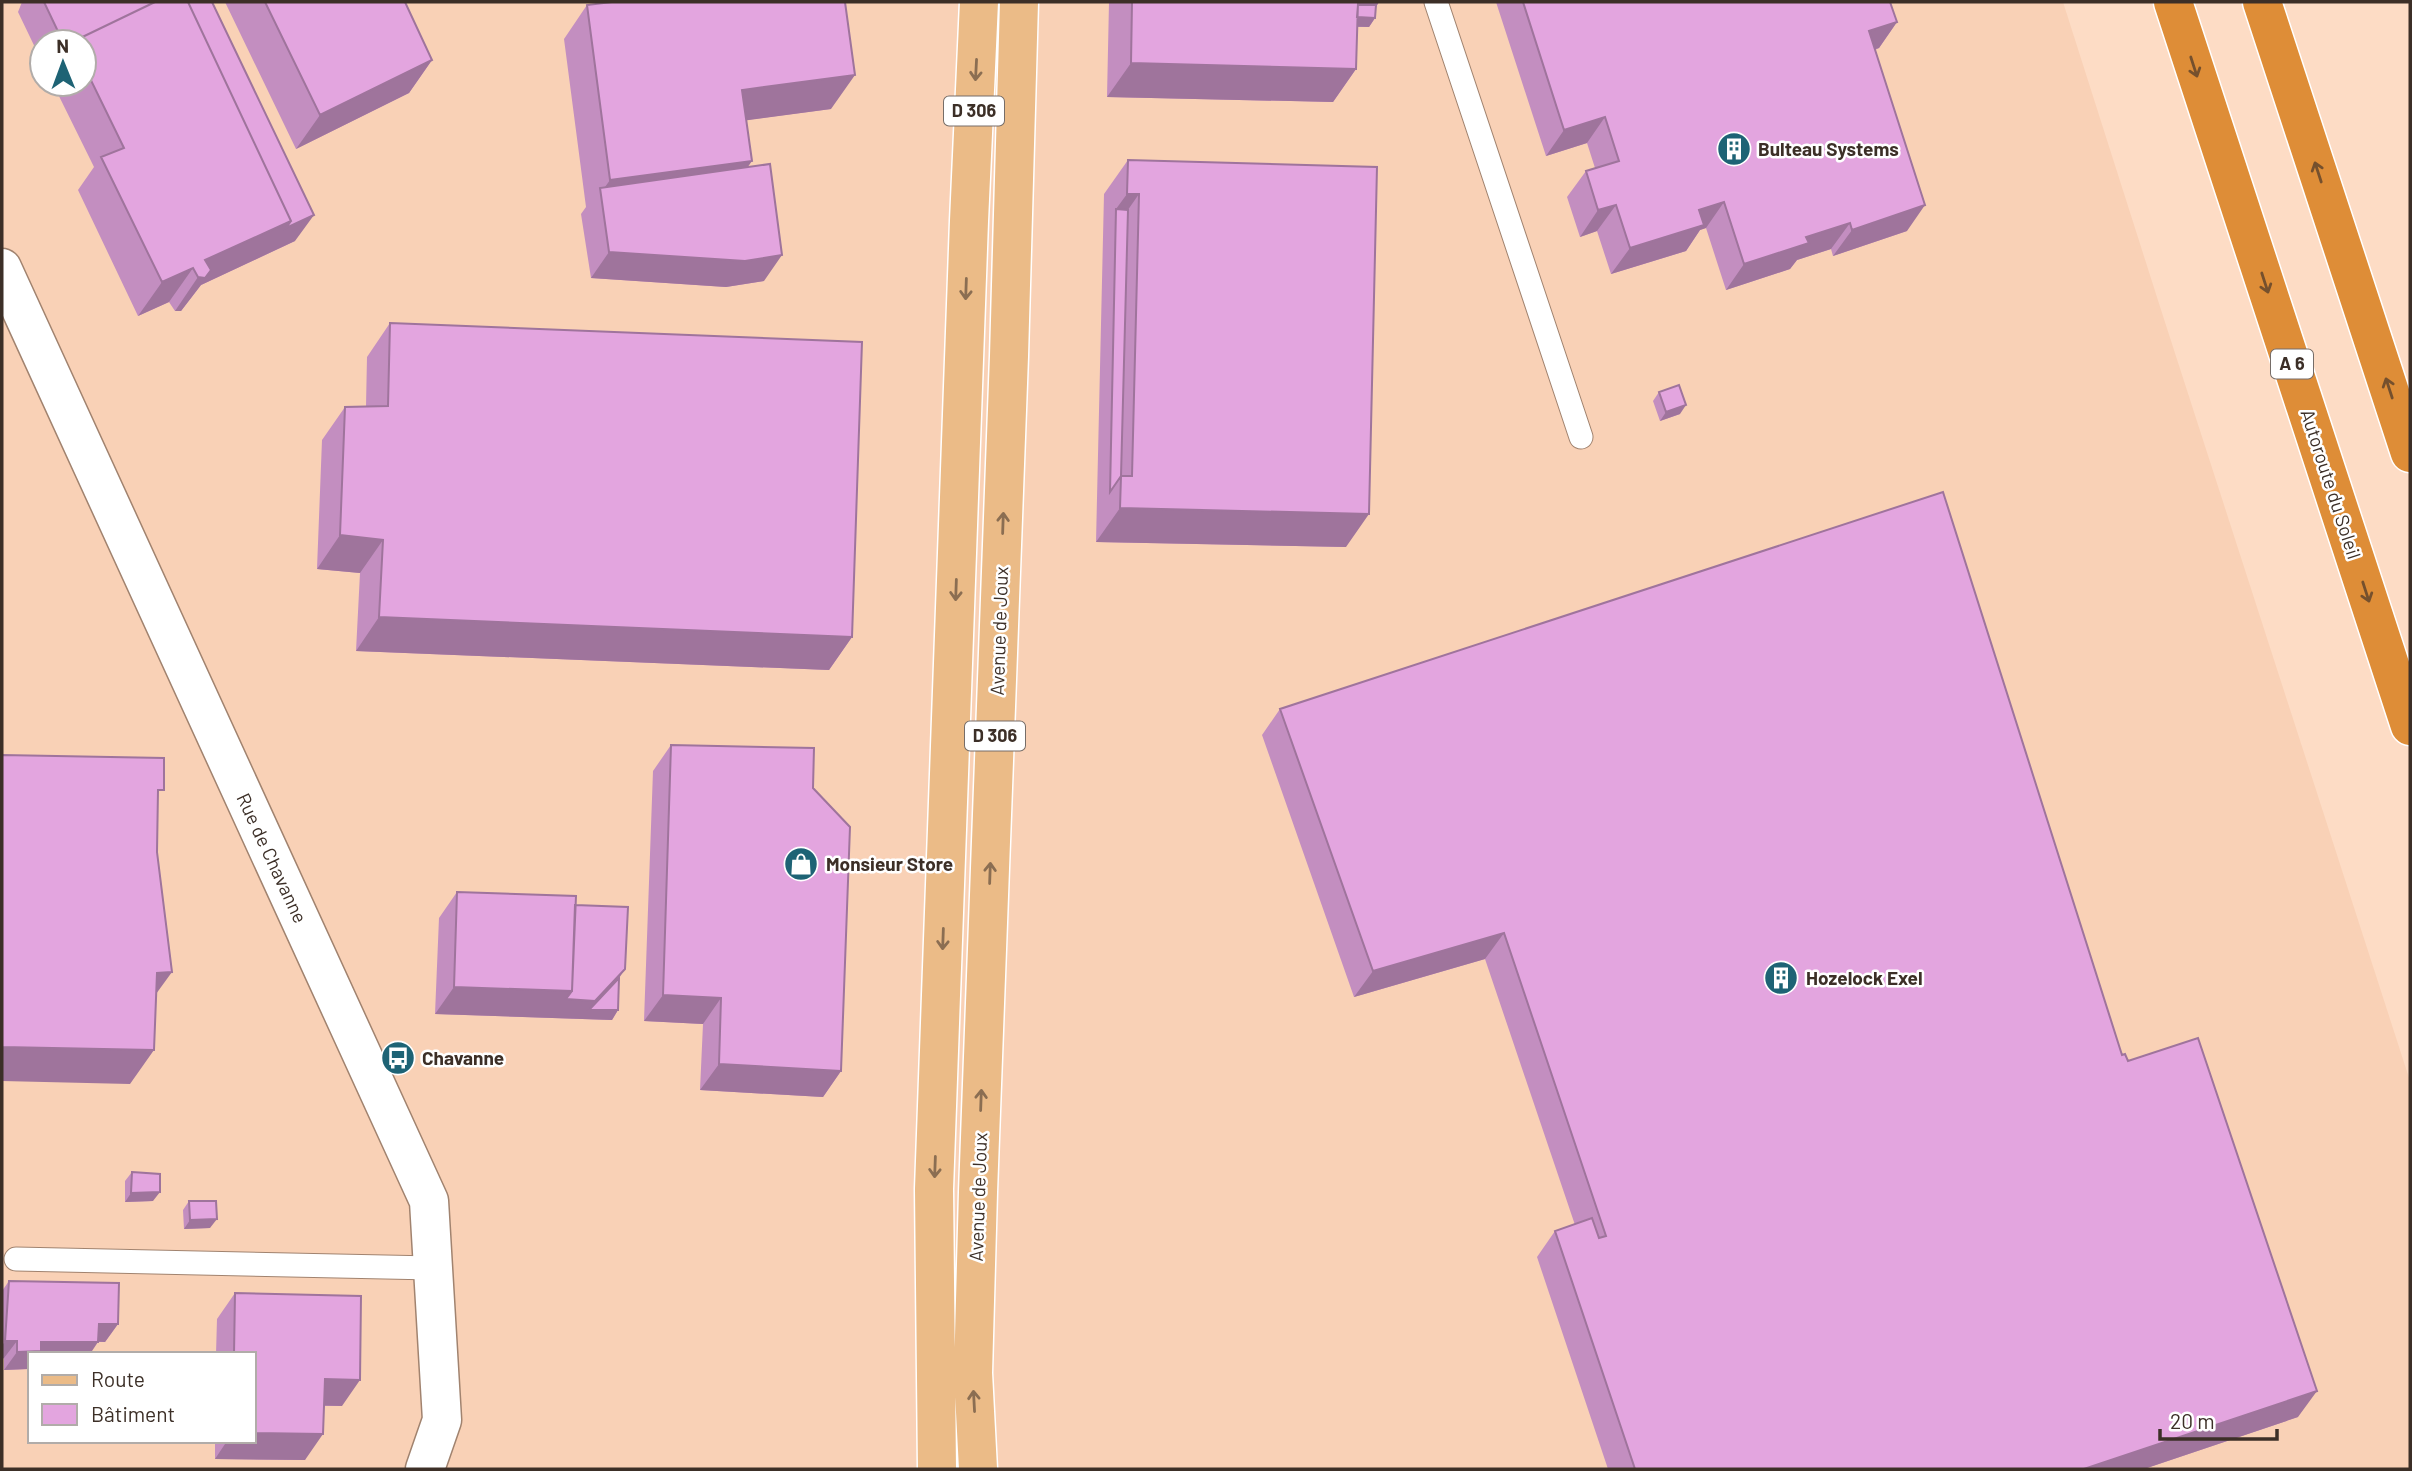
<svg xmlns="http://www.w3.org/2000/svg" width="2412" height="1471" font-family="Barlow,sans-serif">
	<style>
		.built { fill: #f9d1b6; fill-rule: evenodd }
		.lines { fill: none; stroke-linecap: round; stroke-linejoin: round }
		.service-casing { stroke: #a1836f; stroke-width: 25 }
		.minor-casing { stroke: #a1836f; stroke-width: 41 }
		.primary-casing { stroke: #fff; stroke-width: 41 }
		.motorway-casing { stroke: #fff; stroke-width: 41 }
		.service { stroke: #fff; stroke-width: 23 }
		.minor { stroke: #fff; stroke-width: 38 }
		.primary { stroke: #ebbb87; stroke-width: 38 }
		.motorway { stroke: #de8d37; stroke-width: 38 }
		.wall { fill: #c38ec0 }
		.shaded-wall { fill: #9f749c }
		.building { fill: #e3a5df; stroke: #9f749c; stroke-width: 2 }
		.oneway { stroke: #75502d }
		.oneway2 { stroke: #8b6e52 }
		.labels { text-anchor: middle; stroke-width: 5; stroke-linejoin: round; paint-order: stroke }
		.shield { fill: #fff; stroke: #766d68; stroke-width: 2 }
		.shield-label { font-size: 18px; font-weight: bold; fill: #3c2f27 }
		.poi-label { font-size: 19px; font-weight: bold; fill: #3c2f27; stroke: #fff; text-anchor: start }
		.street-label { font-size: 19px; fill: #3c2f27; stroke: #fff }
	</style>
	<rect width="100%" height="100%" fill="#fddcc5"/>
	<path class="built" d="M2 2H2063L2163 316 2410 1081V1469H2ZM42 42H84V84H42ZM30 1354H254V1441H30Z"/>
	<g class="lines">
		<g class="service-casing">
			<path id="service" d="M1436 2 1581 437
				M16 1259 433 1268"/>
		</g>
		<g class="minor-casing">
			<path id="minor" d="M2 268 429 1201 442 1420 425 1469"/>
		</g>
		<g class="primary-casing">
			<path id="primary" d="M937 1469 934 1189 969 221 979 2
				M978 1469 973 1373 978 1192 1009 356 1019 2"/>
		</g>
		<g class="motorway-casing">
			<path id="motorway" d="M2173 2 2410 726
				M2262 2 2410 453"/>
		</g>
		<use href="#service" class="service"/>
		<use href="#minor" class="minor"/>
		<use href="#primary" class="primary"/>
		<use href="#motorway" class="motorway"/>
	</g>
	<path class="wall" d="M22 2H212L295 241 201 285 181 311H175L169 302 138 316 78 190 94 167 53 84H84V42H42V62L18 12Z
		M225 2H405L432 60 409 93 296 149Z
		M1109 2H1379L1376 7 1375 18 1369 27H1357L1356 69 1333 102 1107 97Z
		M1496 2H1890L1897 22 1879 48 1875 50 1907 231 1833 256 1831 249 1797 260 1790 269 1726 290 1706 228 1700 230 1686 251 1611 274 1597 231 1580 237 1567 197 1586 171 1595 168 1587 143 1546 156Z
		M587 5 831 109 746 120 747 167 764 281 726 287 591 278 581 214 586 207 564 39Z
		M1128 160 1346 547 1096 542 1104 194Z
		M390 323 852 637 829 670 356 651 360 573 317 569 322 440 345 407 366 406 367 357Z
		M1659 392 1680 414 1660 421 1653 401Z
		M1280 709 2122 1055 2128 1061 2298 1417 2144 1469H1608L1537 1257 1555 1231 1575 1225 1485 959 1354 997 1262 735Z
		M671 745 813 788 841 1071 823 1097 700 1090 703 1024 644 1021 653 771Z
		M457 892 575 905 619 978 618 1010 612 1020 435 1014 439 918Z
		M132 1172 153 1201 125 1202V1181Z
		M189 1201 210 1228 184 1229 183 1210Z
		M9 1281 118 1324 105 1342H98L30 1354 28 1369 4 1370V1358L2 1359V1291Z
		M235 1293 342 1406H324L305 1460 215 1459V1441H254V1354H216L217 1319Z"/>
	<path class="shaded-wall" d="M1343 2H1379L1371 14Z
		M1341 17 1375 18 1369 27 1335 26Z
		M1897 22 1879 48 1850 57 1869 31Z
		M432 60 409 93 296 149 320 115Z
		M1131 63 1356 69 1333 102 1107 97Z
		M855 75 831 109 719 124 742 90Z
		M1605 117 1587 143 1546 156 1564 130Z
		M752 161 728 195 600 194 610 180Z
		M1127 194H1139L1116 227V209Z
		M1724 202 1706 228 1700 230 1686 251 1611 274 1630 248 1699 210Z
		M1616 205 1597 231 1580 237 1598 210Z
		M1925 205 1907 231 1833 256 1852 230Z
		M314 215 295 241 201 285 181 311H175L198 277 205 260 291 221Z
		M1850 223 1831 249 1797 260 1790 269 1726 290 1744 264 1806 237Z
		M609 252 782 255 764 281 726 287 591 278Z
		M193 268 169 302 138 316 162 282Z
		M1686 405 1680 414 1660 421 1666 412Z
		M1120 508 1369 514 1346 547 1096 542Z
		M340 535 383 540 360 573 317 569Z
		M379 617 852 637 829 670 356 651Z
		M1504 933 1485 959 1354 997 1373 971Z
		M625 969 613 987 618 1010 612 1020 435 1014 454 987Z
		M172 972 148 1005 157 973Z
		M663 995 721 998 703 1024 644 1021Z
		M2 1047 154 1050 130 1084 2 1081Z
		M719 1064 841 1071 823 1097 700 1090Z
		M160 1192 153 1201 125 1202 131 1193Z
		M217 1219 210 1228 184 1229 190 1220Z
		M99 1324H118L105 1342 87 1341Z
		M5 1341H17L4 1358 2 1359V1346Z
		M41 1342H98L90 1354H30V1367L28 1369 4 1370 17 1352Z
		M325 1379 360 1380 342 1406 307 1405Z
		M2317 1391 2298 1417 2144 1469H2084Z
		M254 1433 323 1434 305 1460 215 1459 227 1441H254Z"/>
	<path class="building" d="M44 2H155L72 42H63Z
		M155 2H188L291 221 205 260 211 270 205 278 198 277 193 268 162 282 101 157 124 148 84 66V42H72Z
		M188 2H212L314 215 286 228 291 221Z
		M265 2H405L432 60 320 115Z
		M612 2H845L855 75 742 90 752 161 610 180 587 5Z
		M1132 2H1358L1356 69 1131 63Z
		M1523 2H1890L1897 22 1869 31 1925 205 1852 230 1850 223 1806 237 1809 243 1744 264 1724 202 1699 210 1704 225 1630 248 1616 205 1598 210 1586 171 1619 161 1605 117 1564 130Z
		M1358 5H1376L1375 18 1357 17Z
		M1128 160 1377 167 1369 514 1120 508 1121 476H1132L1139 194H1127Z
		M770 164 782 255 745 261 609 252 600 188Z
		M1116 209 1128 210 1121 476 1110 492Z
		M390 323 862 342 852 637 379 617 383 540 340 535 345 407 388 406Z
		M1679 385 1686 405 1666 412 1659 392Z
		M1943 492 2122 1055 2125 1054 2128 1061 2198 1038 2317 1391 2084 1469H1635L1555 1231 1592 1218 1599 1238 1606 1236 1504 933 1373 971 1280 709Z
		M671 745 814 748 813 788 850 827 841 1071 719 1064 721 998 663 995Z
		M2 755 164 758V790H158L157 852 172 972 157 973 154 1050 2 1047Z
		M457 892 576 896 572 991 454 987Z
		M575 905 628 907 625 969 595 1001 566 999 572 991Z
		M619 978 618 1010H589Z
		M132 1172 160 1174V1192L131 1193Z
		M189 1201H216L217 1219 190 1220Z
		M9 1281 119 1283 118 1324H99L98 1342H41V1351L17 1352V1341H5Z
		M235 1293 361 1296 360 1380 325 1379 323 1434 254 1433V1354H234Z"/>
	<defs><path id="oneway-shaft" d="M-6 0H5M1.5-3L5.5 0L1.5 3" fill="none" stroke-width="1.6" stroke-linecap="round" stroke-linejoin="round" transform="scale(1.75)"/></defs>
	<g class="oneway">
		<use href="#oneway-shaft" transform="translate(2194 67) rotate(72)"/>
		<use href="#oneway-shaft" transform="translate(2318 172) rotate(-108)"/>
		<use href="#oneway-shaft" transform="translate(2265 283) rotate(72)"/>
		<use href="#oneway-shaft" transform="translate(2389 388) rotate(-108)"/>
		<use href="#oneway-shaft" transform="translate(2366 592) rotate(72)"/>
	</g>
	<g class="oneway2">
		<use href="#oneway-shaft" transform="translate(976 70) rotate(93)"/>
		<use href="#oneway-shaft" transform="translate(966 289) rotate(92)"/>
		<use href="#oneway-shaft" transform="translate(1003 523) rotate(-88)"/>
		<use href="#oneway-shaft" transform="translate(956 590) rotate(92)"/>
		<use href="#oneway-shaft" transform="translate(990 873) rotate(-88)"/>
		<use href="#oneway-shaft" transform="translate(943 939) rotate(92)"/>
		<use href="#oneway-shaft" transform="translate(981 1100) rotate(-88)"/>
		<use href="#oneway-shaft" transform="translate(935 1167) rotate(92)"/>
		<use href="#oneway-shaft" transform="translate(974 1401) rotate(-93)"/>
	</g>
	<defs>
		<g id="building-disc" transform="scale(1.75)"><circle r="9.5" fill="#1e6375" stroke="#fff"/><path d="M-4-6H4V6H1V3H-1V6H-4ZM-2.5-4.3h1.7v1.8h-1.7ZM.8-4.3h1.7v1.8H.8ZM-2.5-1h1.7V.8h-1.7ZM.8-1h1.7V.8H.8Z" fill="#fff"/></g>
		<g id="shop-disc" transform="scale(1.75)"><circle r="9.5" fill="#1e6375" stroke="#fff"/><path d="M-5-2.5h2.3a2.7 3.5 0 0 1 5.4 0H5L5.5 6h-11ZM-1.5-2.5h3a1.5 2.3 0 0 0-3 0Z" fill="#fff"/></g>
		<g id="bus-disc" transform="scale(1.75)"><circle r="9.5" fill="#1e6375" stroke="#fff"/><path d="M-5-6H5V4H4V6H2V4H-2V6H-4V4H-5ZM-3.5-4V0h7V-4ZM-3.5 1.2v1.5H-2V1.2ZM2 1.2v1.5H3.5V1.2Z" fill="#fff"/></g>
	</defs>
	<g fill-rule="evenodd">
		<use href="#building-disc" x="1734" y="149"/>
		<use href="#shop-disc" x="801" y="864"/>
		<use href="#building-disc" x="1781" y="978"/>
		<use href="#bus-disc" x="398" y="1058"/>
	</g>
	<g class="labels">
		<g class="shield">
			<rect x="944" y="96.5" width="60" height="29" rx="5"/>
			<rect x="2271" y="349.5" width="42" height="29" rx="5"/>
			<rect x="965" y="721.5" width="60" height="29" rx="5"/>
		</g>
		<g class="shield-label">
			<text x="974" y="117">D 306</text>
			<text x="2292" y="370">A 6</text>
			<text x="995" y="742">D 306</text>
		</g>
		<g class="poi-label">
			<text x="1758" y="156">Bulteau Systems</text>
			<text x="826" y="871">Monsieur Store</text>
			<text x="1806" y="985">Hozelock Exel</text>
			<text x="422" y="1065">Chavanne</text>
		</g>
		<g class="street-label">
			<text transform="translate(2331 484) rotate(72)" y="7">Autoroute du Soleil</text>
			<text transform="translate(999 631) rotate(-88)" y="7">Avenue de Joux</text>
			<text transform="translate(272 858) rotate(65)" y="7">Rue de Chavanne</text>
			<text transform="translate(978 1197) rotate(-88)" y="7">Avenue de Joux</text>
		</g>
	</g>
	<rect width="2412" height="1471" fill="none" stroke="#3c2f27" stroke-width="7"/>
	<rect x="28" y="1352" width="228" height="91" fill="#ffffff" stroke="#b1aca9" stroke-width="2"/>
	<rect x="42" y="1375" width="35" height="10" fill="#ebbb87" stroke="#b1aca9" stroke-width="2"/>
	<text x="91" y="1387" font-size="21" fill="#3c2f27">Route</text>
	<rect x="42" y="1404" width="35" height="21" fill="#e3a5df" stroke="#b1aca9" stroke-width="2"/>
	<text x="91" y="1422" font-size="21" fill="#3c2f27">Bâtiment</text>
	<g transform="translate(63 63) rotate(359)"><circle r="33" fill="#ffffff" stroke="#b1aca9" stroke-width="2"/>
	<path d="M0-5L12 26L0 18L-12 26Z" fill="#1e6375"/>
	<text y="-10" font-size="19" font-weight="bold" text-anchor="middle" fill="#3c2f27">N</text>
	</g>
	<path d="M2160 1429v10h117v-10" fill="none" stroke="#3c2f27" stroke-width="3.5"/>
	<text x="2170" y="1429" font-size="21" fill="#3c2f27" stroke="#ffffff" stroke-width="5" paint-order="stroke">20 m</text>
</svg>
